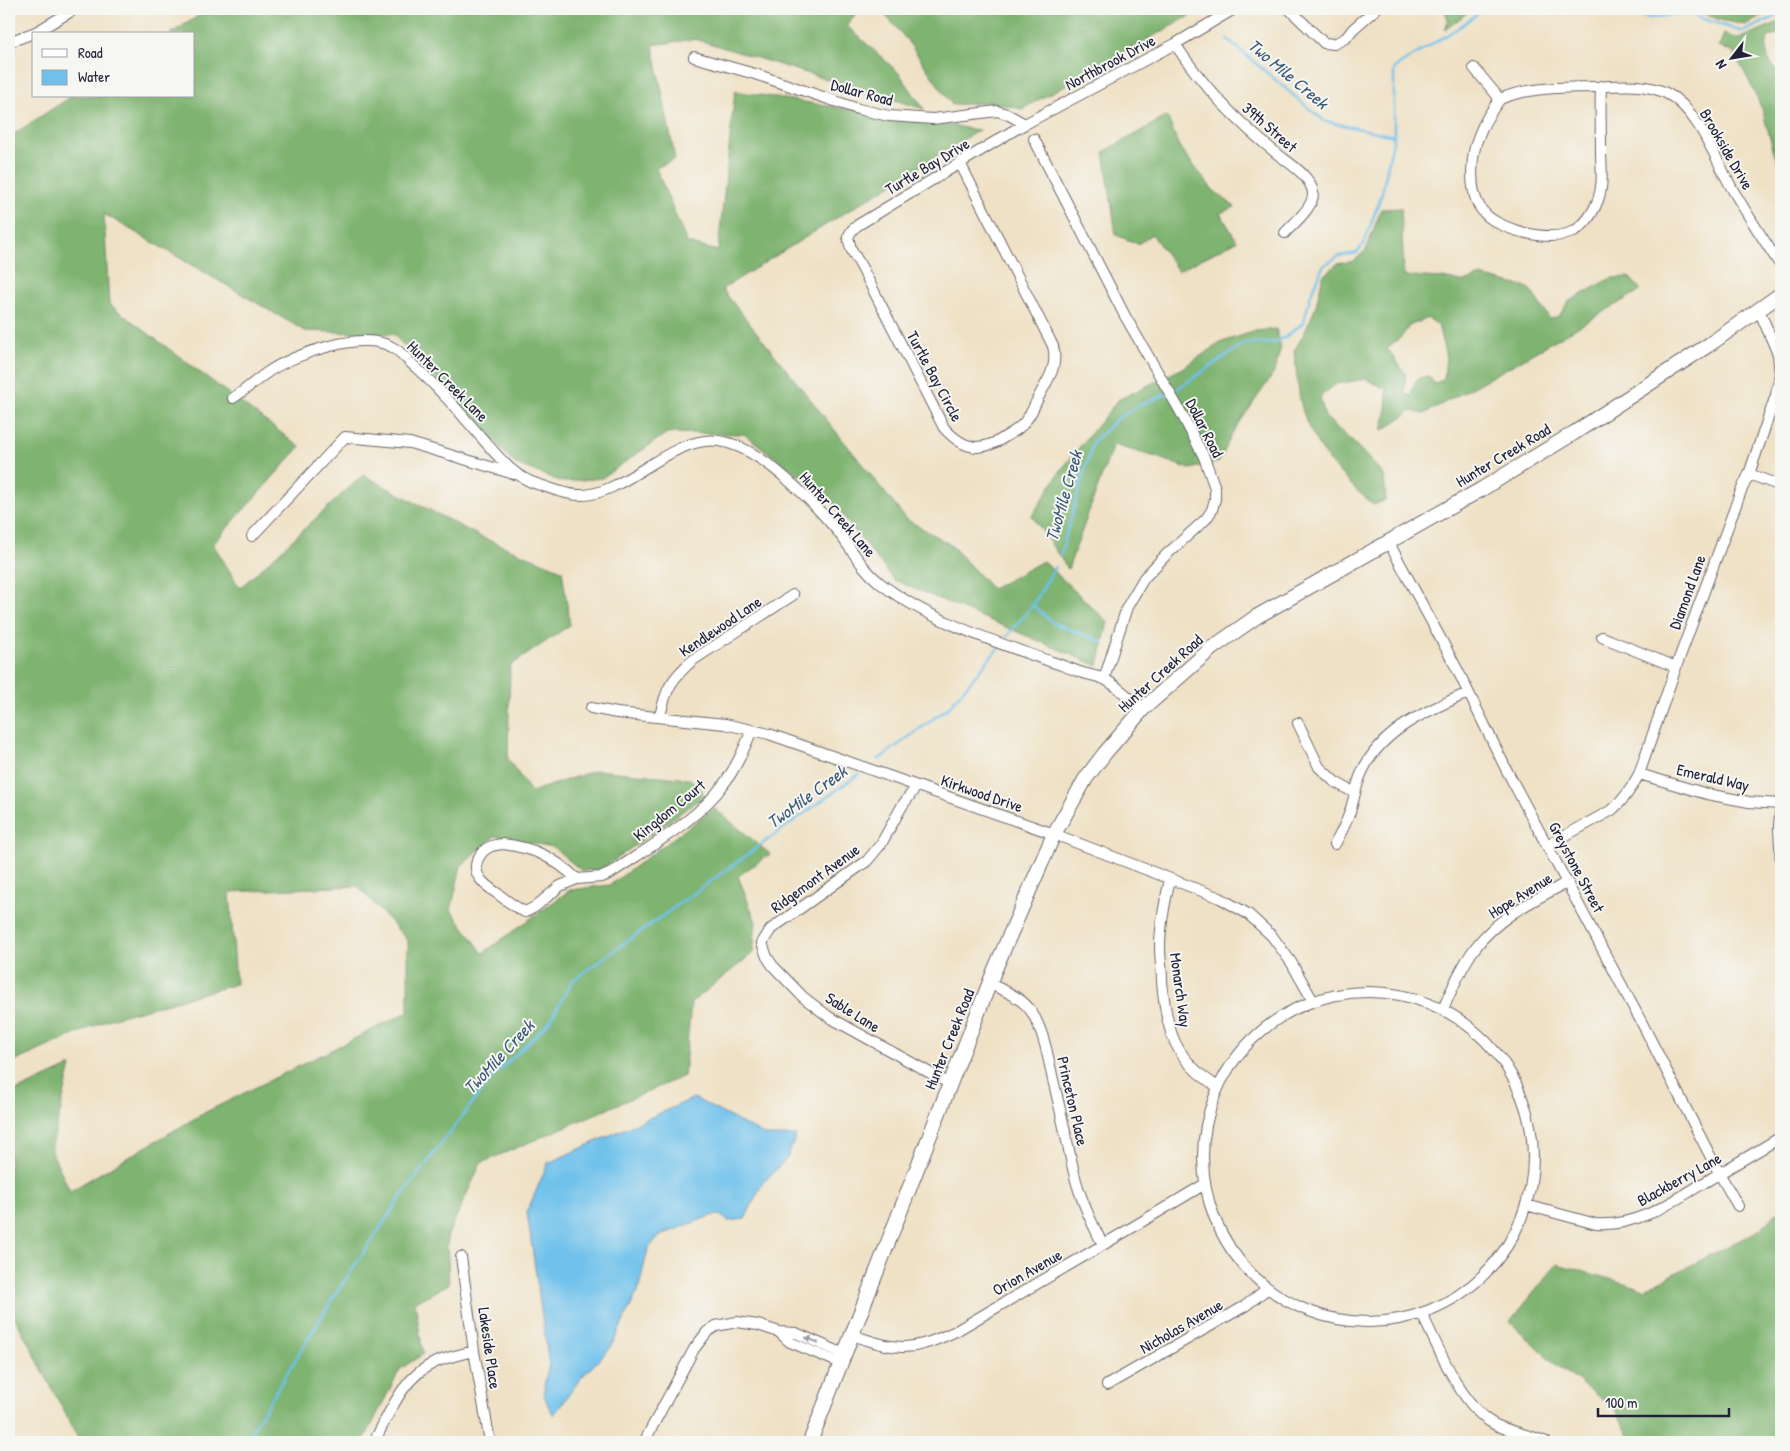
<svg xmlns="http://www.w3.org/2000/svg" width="1790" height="1451" font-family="'Patrick Hand',sans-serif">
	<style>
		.forest { fill: #7eb370; stroke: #506a56; fill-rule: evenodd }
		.water { fill: #6fc1eb; stroke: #487293 }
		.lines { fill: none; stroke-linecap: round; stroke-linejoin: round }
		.stream { stroke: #6fc1eb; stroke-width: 2.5 }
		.street-casing { stroke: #6a656b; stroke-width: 12 }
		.secondary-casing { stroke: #6a656b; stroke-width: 16 }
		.street { stroke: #fff; stroke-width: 10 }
		.secondary { stroke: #fff; stroke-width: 14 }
		.oneway { fill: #9c9ca7 }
		.labels { text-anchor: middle; stroke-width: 4; stroke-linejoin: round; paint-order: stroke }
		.street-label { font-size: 16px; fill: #22223b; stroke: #f6f6f2 }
		.water-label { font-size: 18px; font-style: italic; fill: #3d5a79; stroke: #f6f6f2 }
	</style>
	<rect width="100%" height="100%" fill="#f6f6f2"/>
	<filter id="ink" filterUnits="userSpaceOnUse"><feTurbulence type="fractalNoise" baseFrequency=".02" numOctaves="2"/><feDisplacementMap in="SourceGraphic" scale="10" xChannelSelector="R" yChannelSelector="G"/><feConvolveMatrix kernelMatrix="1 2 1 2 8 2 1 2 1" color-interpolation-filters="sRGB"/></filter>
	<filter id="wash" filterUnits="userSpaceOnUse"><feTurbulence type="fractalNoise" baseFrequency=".0096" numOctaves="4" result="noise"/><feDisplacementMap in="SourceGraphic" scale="20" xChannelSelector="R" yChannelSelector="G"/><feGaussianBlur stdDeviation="1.12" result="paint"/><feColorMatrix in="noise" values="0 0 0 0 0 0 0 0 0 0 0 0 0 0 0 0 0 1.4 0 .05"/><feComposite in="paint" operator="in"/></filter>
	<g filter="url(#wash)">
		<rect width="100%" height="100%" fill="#efe1c5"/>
		<path class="forest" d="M209 9H859L847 26 899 73 924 109 695 39 653 45 675 159 656 168 687 243 718 251 735 91 979 130 722 289 906 519 951 545 992 589 1043 561 1108 622 1098 666 894 580 828 497 744 434 667 433 602 478 562 482 514 463 393 334 305 331 104 214 109 304 300 447 213 544 240 588 363 475 483 538 562 570 570 625 510 666 508 759 531 792 596 770 690 779 703 791 701 798 602 869 582 871 553 847 495 836 461 866 451 910 483 953 570 890 610 885 714 808 770 854 738 876 756 922 753 953 691 1003 684 1076 481 1163 447 1237 449 1284 415 1302 423 1354 400 1369 363 1442H80L9 1306V1094L71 1066 51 1150 70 1191 204 1113 408 1012V941L358 886 230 892 236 984 107 1020 9 1064V137L72 96H194V34H170Z
			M880 9H1202L1022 109 991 102 952 105 907 40Z
			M1444 9H1472L1445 30 1448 19Z
			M1681 9H1780L1771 11 1746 25 1720 20 1698 12Z
			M1781 21V34L1768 37C1764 56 1768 61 1781 75V167L1774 152 1762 109 1748 79 1734 53 1719 46 1724 34 1739 39Z
			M1167 116 1180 148 1213 190 1235 207 1220 213 1237 241 1178 271 1152 234 1138 244 1116 235 1104 152Z
			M1401 208 1404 276 1442 278 1463 282 1481 276 1529 288 1550 319 1559 316 1568 302 1611 278 1629 277 1641 290 1518 362 1424 414 1411 411 1382 431 1386 414 1387 390 1367 379 1336 384 1320 397 1325 417 1356 445 1384 475 1386 500 1373 505C1347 482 1318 453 1306 420 1298 402 1297 371 1294 351L1304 334 1315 309 1323 276 1337 264 1354 261 1366 250 1381 209ZM1428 318 1438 325 1446 357 1444 379 1434 384 1429 376C1413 378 1415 383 1410 396L1405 394V373L1387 348 1402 336 1409 326Z
			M1276 329 1281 347 1274 373 1233 432 1219 462 1190 469 1156 457 1113 445 1068 569 1032 516 1061 470 1118 400 1181 369 1222 342 1256 331Z
			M1781 1209V1442H1632L1616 1410 1554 1363 1510 1322 1557 1264 1645 1289 1759 1230Z"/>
		<path class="water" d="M694 1098 766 1136H796L787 1158 762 1184 745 1219 729 1221 720 1215 710 1216 659 1236 648 1249 638 1291 611 1347 580 1379 554 1415C540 1394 543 1388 549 1365L527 1212 548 1163Z"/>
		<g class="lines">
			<path class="stream" d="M1603 9 1651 18 1685 13 1743 32 1781 14
				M1227 39 1324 121 1394 136V68L1458 28 1484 9
				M1174 391 1245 343H1272L1284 338 1304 322 1310 297 1323 266 1339 256 1357 253 1364 243 1382 193 1394 136
				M1060 556 1093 442 1118 418 1142 404 1167 394
				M1033 605 1053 623 1103 642
				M1006 637 1033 605 1055 567
				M878 760 949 707 1000 646
				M245 1442 335 1295 401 1197 489 1081 550 1021 572 981 859 774"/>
		</g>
	</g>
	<g filter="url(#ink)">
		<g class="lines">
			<g class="street-casing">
				<path id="street" d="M1289 9 1324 43 1334 44 1346 38 1353 29 1376 9
					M9 42 36 32 75 9
					M1175 44C1204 88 1239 124 1280 156 1292 165 1311 177 1313 193 1314 207 1294 223 1285 233
					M694 57 755 74 858 109 889 116 933 119 997 111 1007 114 1025 124
					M1474 68 1500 99
					M1500 99C1529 87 1560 88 1591 87 1615 86 1643 82 1666 93 1699 109 1716 162 1734 192 1749 217 1765 242 1781 266
					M1500 99C1492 110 1484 121 1479 135 1471 154 1468 191 1481 209 1495 230 1550 243 1572 232 1585 226 1593 213 1598 200 1604 184 1601 167 1601 151 1601 129 1600 108 1601 86
					M1034 139 1125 316 1179 409 1204 457 1215 488V499L1212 510 1206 519 1166 555 1144 578 1127 607 1104 679
					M960 163 1053 346C1058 366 1049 378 1039 396 1035 404 1032 413 1026 420 1022 427 1015 431 1008 435 982 453 965 451 944 428L862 268 851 249 848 237 852 230 858 225 1011 132 1025 124 1175 44 1234 9
					M233 398C246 390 256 380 268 372 294 354 362 330 392 347 400 351 406 359 413 365 437 386 459 411 480 436 497 455 512 476 537 484 551 488 565 495 579 495 624 497 670 435 719 441 759 446 810 499 835 528 850 546 861 568 880 583 927 620 996 642 1052 662 1063 665 1073 670 1083 673 1090 675 1098 676 1104 679 1117 685 1131 700 1143 709
					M1749 474 1781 486
					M252 536 345 437 410 443 514 474
					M1389 543 1457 669 1506 769 1643 1025 1719 1173 1738 1206
					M1602 637 1676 667
					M591 708 617 713 725 724 769 734 1054 834 1220 898 1248 914 1272 936 1291 962 1313 1001
					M660 716C666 689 671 679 693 660L793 595
					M1298 723 1319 767 1335 782 1355 793
					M1639 774 1707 794 1749 802 1780 804
					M916 787 902 806 881 844 867 861 771 929 762 943 767 957 773 966 803 997 829 1017 950 1084
					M1781 800 1779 827 1781 864
					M503 844C535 848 553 857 577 879L560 886 535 907 525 912C515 907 507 901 498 894 486 886 469 874 479 857 485 847 492 845 503 844Z
					M1335 844C1341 833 1346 823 1350 812 1354 799 1356 785 1362 772 1381 730 1428 710 1468 693
					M1548 845 1612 810C1624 800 1632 788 1639 774L1676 667 1741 491 1749 474 1776 395 1780 374 1778 354 1759 310
					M577 879 602 877 611 873C646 849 699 819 723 785 736 768 744 749 752 730
					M1170 879C1165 901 1160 924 1160 947 1160 958 1162 970 1162 981 1166 1030 1174 1060 1218 1087
					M990 984C1005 991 1021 997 1031 1011 1044 1031 1048 1057 1053 1080 1061 1111 1067 1142 1074 1173 1080 1198 1091 1222 1103 1245
					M1203 1157a165 165 0 1 1 330 0a165 165 0 1 1-330 0Z
					M1443 1009C1452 989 1461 967 1475 948 1498 917 1534 900 1568 882
					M1526 1205 1596 1224C1640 1227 1676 1199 1712 1178 1735 1164 1758 1151 1781 1137
					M461 1257 474 1351 490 1442
					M1422 1314C1437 1345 1461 1405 1492 1423 1508 1432 1529 1434 1546 1442
					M779 1332 790 1342 840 1363
					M852 1335C899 1351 911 1352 956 1331L1086 1255 1205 1184
					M1107 1385 1245 1306 1268 1288
					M374 1442C390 1412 403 1376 436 1362 448 1357 461 1354 474 1351
					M644 1442 694 1349 707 1332 716 1326 737 1322 758 1325 779 1332 796 1333 844 1354"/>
			</g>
			<g class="secondary-casing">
				<path id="secondary" d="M810 1442 995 969 1054 834 1086 778 1105 753 1143 709 1212 648 1256 617 1482 489 1574 433 1710 344 1781 294"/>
			</g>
			<use href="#street" class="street"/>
			<use href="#secondary" class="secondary"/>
		</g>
		<defs><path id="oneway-solid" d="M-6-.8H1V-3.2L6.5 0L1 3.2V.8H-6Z" transform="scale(1.25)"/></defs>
		<use class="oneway" href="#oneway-solid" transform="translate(812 1340) rotate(-158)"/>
	</g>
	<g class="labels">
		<g class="street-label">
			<text transform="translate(1110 62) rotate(-28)" y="6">Northbrook Drive</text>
			<text transform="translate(862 92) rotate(15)" y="6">Dollar Road</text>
			<text transform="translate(1270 127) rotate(41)" y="6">39th Street</text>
			<text transform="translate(1727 149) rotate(60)" y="6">Brookside Drive</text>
			<text transform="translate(927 166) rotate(-31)" y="6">Turtle Bay Drive</text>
			<text transform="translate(935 376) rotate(62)" y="6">Turtle Bay Circle</text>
			<text transform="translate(448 381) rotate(45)" y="6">Hunter Creek Lane</text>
			<text transform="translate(1205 428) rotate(63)" y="6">Dollar Road</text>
			<text transform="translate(1503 455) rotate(-31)" y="6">Hunter Creek Road</text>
			<text transform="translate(838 514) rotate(49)" y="6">Hunter Creek Lane</text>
			<text transform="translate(1687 592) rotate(-70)" y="6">Diamond Lane</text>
			<text transform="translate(720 626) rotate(-34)" y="6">Kendlewood Lane</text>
			<text transform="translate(1160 673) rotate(-42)" y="6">Hunter Creek Road</text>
			<text transform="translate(1713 777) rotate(13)" y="6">Emerald Way</text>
			<text transform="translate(982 793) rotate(19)" y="6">Kirkwood Drive</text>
			<text transform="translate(669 810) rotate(-39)" y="6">Kingdom Court</text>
			<text transform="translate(1577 867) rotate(62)" y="6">Greystone Street</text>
			<text transform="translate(815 878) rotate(-36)" y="6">Ridgemont Avenue</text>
			<text transform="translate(1520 895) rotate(-32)" y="6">Hope Avenue</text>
			<text transform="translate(1181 990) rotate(82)" y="6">Monarch Way</text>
			<text transform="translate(853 1012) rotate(32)" y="6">Sable Lane</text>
			<text transform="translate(949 1039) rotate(-68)" y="6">Hunter Creek Road</text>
			<text transform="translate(1073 1101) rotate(77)" y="6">Princeton Place</text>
			<text transform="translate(1679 1179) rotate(-29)" y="6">Blackberry Lane</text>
			<text transform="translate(1027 1272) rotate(-30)" y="6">Orion Avenue</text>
			<text transform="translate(1181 1326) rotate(-30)" y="6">Nicholas Avenue</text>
			<text transform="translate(490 1348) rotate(82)" y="6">Lakeside Place</text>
		</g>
		<g class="water-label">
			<text transform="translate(1288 74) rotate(40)" y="6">Two Mile Creek</text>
			<text transform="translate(1064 496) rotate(-74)" y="6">TwoMile Creek</text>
			<text transform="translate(807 797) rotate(-36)" y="6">TwoMile Creek</text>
			<text transform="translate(499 1057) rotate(-47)" y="6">TwoMile Creek</text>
		</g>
	</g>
	<rect width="1790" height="1451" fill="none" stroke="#f6f6f2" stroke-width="30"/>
	<rect x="32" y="32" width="162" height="65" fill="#f6f6f2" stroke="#a1a1a9"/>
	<rect x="42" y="49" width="25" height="8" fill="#ffffff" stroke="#a1a1a9"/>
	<text x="78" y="58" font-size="15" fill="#22223b">Road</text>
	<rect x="42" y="70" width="25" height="15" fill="#6fc1eb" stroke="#a1a1a9"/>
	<text x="78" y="82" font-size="15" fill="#22223b">Water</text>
	<g transform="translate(1732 58) rotate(239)" stroke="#f6f6f2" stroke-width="4" paint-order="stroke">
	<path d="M0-4L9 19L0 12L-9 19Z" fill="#22223b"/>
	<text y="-8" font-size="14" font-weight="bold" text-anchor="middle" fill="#22223b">N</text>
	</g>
	<path d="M1598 1408v8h131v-8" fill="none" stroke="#22223b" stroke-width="2.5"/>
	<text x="1605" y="1408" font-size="15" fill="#22223b" stroke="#f6f6f2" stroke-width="4" paint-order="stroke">100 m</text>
</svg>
